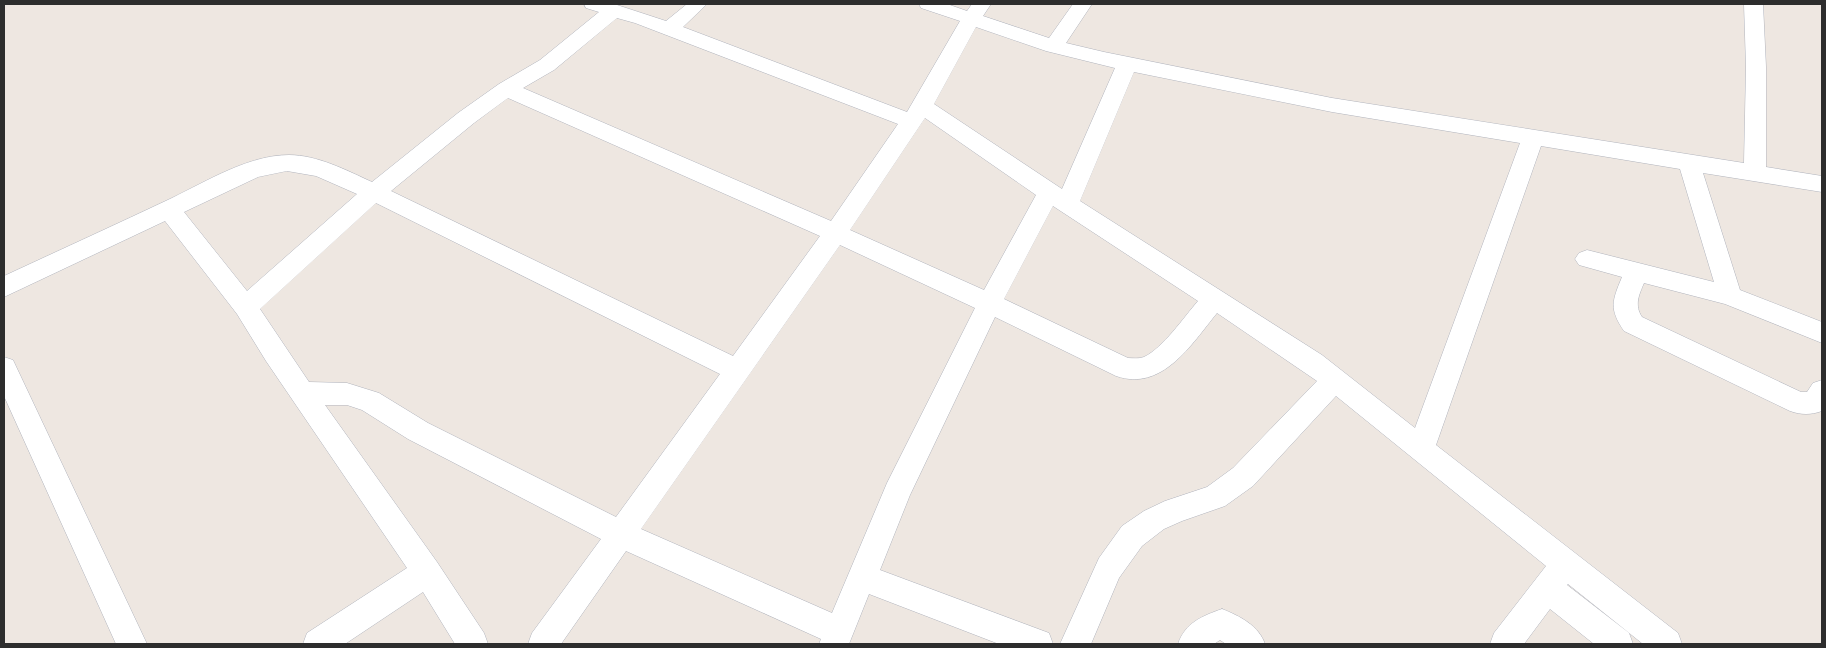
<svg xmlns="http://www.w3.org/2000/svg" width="1826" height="648" font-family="'Open Sans',sans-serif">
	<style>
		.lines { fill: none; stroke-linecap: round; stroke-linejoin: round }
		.street-casing { stroke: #b1b4bd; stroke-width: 1 }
		.street { fill: #fff; fill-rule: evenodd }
	</style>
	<rect width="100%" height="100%" fill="#eee7e1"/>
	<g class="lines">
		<g class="street-casing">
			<path id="street" d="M584 4H614L666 21 687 4H707L683 27 907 112 960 21 921 8 919 4H947L967 11 972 4H991L983 16 1049 38 1073 4H1092L1066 43 1104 52 1332 98 1744 163 1746 67 1744 4H1763L1766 67V167L1822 176V192L1703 173 1740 290 1822 322V343L1725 304 1644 283C1639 295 1634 305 1642 317L1801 392H1807L1813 383 1822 380V411C1811 415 1801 415 1790 411L1624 331C1609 309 1612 301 1622 277L1579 265 1575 259 1579 253 1587 250 1714 282 1680 169 1541 146 1436 445 1678 633 1682 644H1643L1568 584 1567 585 1629 633 1633 644H1594L1550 609 1524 644H1490L1494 633 1546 566 1336 396 1253 486 1225 506 1182 521 1164 529 1142 546 1119 578 1091 644H1060L1099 558 1122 526 1144 511 1165 501 1207 487 1233 468 1317 381 1217 313C1191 345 1162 392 1116 376L995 317 910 495 880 570 1049 633 1053 644H999L869 594 849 644H819L821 639 626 551 561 644H528L532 633 601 539 408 439 362 410 347 405H325L437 562 484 633 488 644H455L423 592 345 644H303L307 633 407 568 266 361 237 314 165 221 4 297V276C60 250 117 224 172 198 207 181 249 155 289 155 317 155 346 170 372 182L458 113 499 84 540 60 599 12 586 8ZM617 18 635 23 898 124 831 221 523 88 554 70ZM976 27 1046 51 1115 68 1062 189 934 104ZM1134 72 1332 112 1520 143 1415 428 1322 355 1080 201ZM508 98 820 236 733 356 391 191 474 123ZM925 118 1036 195 984 290 850 230ZM287 171 316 176 357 194 247 291 184 212 258 177ZM376 203 720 374 616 517 428 423 379 393 347 383 309 382 260 309ZM1053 206 1198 301C1184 317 1163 348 1144 357 1139 359 1133 358 1128 358L1004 299ZM840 245 975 308 887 483 832 613 641 529Z
				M4 357 13 360 147 644H116L4 396Z
				M1222 609C1240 616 1259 626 1265 644H1226L1220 640 1214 644H1178C1185 623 1202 616 1222 609Z"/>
		</g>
		<use href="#street" class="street"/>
	</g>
	<rect width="1826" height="648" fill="none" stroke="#2d2d2d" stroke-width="10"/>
</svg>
